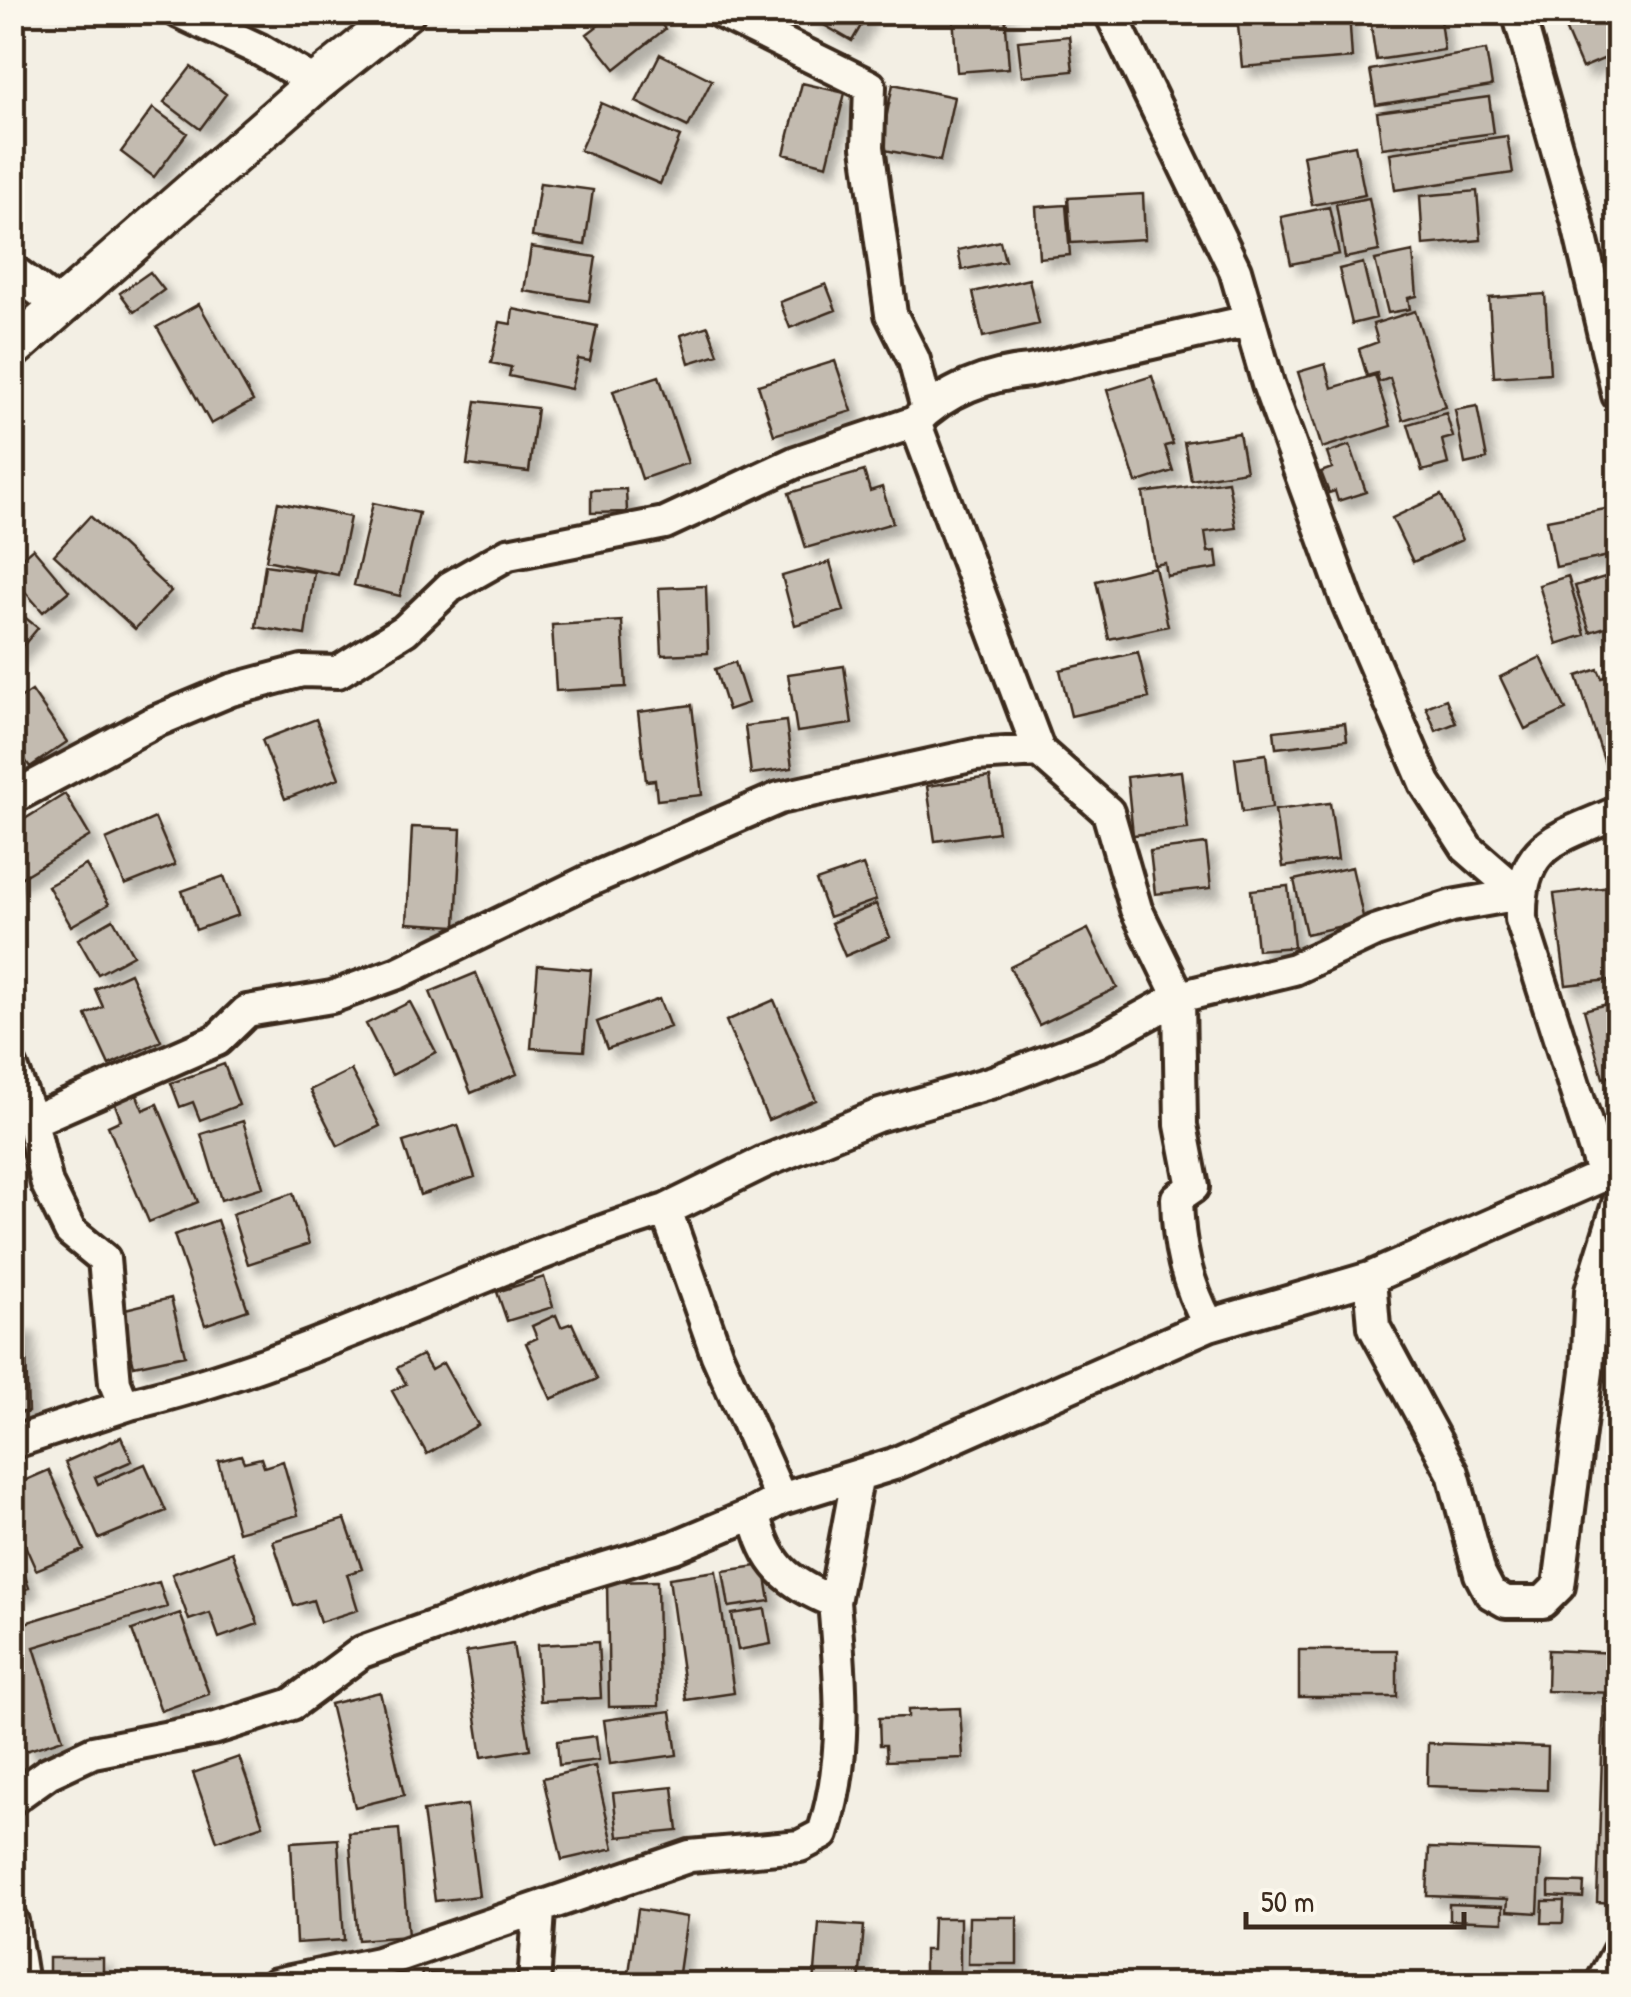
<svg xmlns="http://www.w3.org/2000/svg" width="1631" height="1997" font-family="'Patrick Hand',sans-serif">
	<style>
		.building { fill: #c3bbb0; stroke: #3b2a1e; stroke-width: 2.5; filter: url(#shadow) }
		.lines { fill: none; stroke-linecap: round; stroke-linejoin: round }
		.minor-casing { stroke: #3b2a1e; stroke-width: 38 }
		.tertiary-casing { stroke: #3b2a1e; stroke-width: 45 }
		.minor { stroke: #fbf7ec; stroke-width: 30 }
		.tertiary { stroke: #fbf7ec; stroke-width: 38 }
	</style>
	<defs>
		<filter id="shadow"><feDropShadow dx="9" dy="9" stdDeviation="5" flood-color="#0004"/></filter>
	</defs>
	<rect width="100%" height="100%" fill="#f3efe4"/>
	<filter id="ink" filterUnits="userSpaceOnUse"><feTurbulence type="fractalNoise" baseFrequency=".01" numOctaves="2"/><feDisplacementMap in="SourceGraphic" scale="20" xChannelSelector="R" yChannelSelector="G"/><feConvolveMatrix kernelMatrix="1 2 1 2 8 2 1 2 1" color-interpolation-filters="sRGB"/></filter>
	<g filter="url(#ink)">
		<path class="building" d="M599 12H652L665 29 615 69 587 34 600 24 594 16Z
			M816 12H869L852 41 812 18Z
			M1005 12 1009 68 957 72 953 15Z
			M1349 12 1352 58 1242 67 1237 15Z
			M1369 12H1439L1444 50 1376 60Z
			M1576 12H1613L1618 24V53L1582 68 1561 19Z
			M1069 36 1073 71 1022 76 1018 41Z
			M1486 50 1492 86 1376 105 1370 70Z
			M660 54 712 80 688 127 636 102Z
			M191 67 226 94 200 129 164 102Z
			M802 83 845 93 827 165 784 154Z
			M893 84 954 97 940 161 880 149Z
			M1489 97 1494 133 1382 148 1377 112Z
			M601 103 680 137 660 184 580 150Z
			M153 108 187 133 154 177 121 152Z
			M1507 136 1513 173 1395 190 1390 153Z
			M1355 145 1365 195 1312 205 1303 155Z
			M540 183 593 190 585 245 532 237Z
			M1477 191 1481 240 1423 245 1420 196Z
			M1143 194 1145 239 1071 243 1068 198Z
			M1369 198 1379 251 1345 258 1336 204Z
			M1066 205 1070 255 1039 258 1036 207Z
			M1329 207 1339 254 1291 264 1281 217Z
			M1000 241 1005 261 962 270 958 250Z
			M531 247 596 257 589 301 524 291Z
			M1413 252 1417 296 1408 298 1410 309 1388 313 1375 260Z
			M1363 263 1376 318 1352 324 1339 269Z
			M150 272 164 290 134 312 120 293Z
			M1029 279 1039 324 983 337 973 292Z
			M826 284 836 310 790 328 780 302Z
			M1545 294 1550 373 1494 377 1489 298Z
			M199 304 253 401 211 424 157 327Z
			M513 309 597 326 590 361 578 359 571 389 509 376 511 367 491 363 500 322 511 324Z
			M1415 311 1445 407 1403 420 1390 378 1379 382 1377 373 1367 376 1359 349 1378 342 1373 324Z
			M708 326 718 354 689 363 681 335Z
			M835 361 852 411 774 435 758 385Z
			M1325 364 1332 388 1375 375 1391 426 1322 448 1298 372Z
			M659 376 688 463 642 479 613 391Z
			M1152 376 1173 444 1165 446 1173 471 1136 483 1107 390Z
			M476 401 537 408 529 472 467 465Z
			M1477 406 1487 459 1465 464 1455 410Z
			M1446 413 1453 437 1442 440 1448 464 1422 471 1408 424Z
			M1239 433 1246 471 1191 480 1184 442Z
			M1350 445 1366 492 1338 501 1335 491 1329 493 1321 472 1332 468 1327 453Z
			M864 471 870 491 882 487 893 523 806 548 789 493Z
			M1228 481 1236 528 1205 532 1208 552 1216 551 1218 568 1167 576 1165 563 1154 565 1143 493Z
			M626 489 627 512 591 513V490Z
			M1441 495 1462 540 1413 562 1392 518Z
			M278 502 350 517 338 575 266 560Z
			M373 503 419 513 400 596 354 585Z
			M1616 507 1618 554 1556 567 1547 520Z
			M90 516 171 591 135 629 54 555Z
			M33 548 69 591 43 612 12 577V566Z
			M830 562 844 611 795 625 782 576Z
			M265 565 314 572 305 635 256 627Z
			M1155 567 1168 626 1109 639 1096 581Z
			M1618 573V623L1590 632 1575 586Z
			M1568 576 1585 635 1557 644 1539 585Z
			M706 586 708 653 662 655 659 588Z
			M12 607 38 628 12 659Z
			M622 621 626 687 556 691 552 625Z
			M1138 652 1149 698 1071 716 1060 670Z
			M1541 657 1566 710 1525 729 1500 677Z
			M735 662 748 703 728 710 715 669Z
			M844 666 852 724 797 732 788 674Z
			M1598 669 1602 678 1618 673V760L1605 764 1577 676Z
			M32 691 67 742 30 767 12 742V704Z
			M1446 699 1456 723 1436 731 1426 707Z
			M692 705 702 795 657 800 655 780 646 781 638 712Z
			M316 719 339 778 285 799 262 740Z
			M786 721 792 768 751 774 745 726Z
			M1345 723 1347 740 1276 748 1274 731Z
			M1266 754 1272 808 1242 812 1235 758Z
			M1181 771 1188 829 1133 835 1127 777Z
			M990 777 998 832 935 841 927 786Z
			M65 794 90 836 12 883V827Z
			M1330 803 1338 859 1283 867 1275 810Z
			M155 818 175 865 125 885 106 840Z
			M412 827 461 829 456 926 407 923Z
			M1206 844 1211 888 1155 894 1150 851Z
			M86 865 109 904 71 926 48 886Z
			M863 865 876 900 829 917 816 881Z
			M1352 867 1364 921 1306 934 1294 880Z
			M224 876 238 915 196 930 182 891Z
			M1288 886 1294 947 1257 950 1251 890Z
			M1611 887 1618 979 1566 985 1554 894Z
			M876 904 890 937 845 956 831 923Z
			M113 919 133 955 98 974 78 939Z
			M1088 929 1117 988 1039 1025 1010 967Z
			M538 965 591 970 584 1051 531 1048Z
			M130 973 161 1041 109 1065 86 1015 103 1007 95 989Z
			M476 973 517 1074 471 1093 430 992Z
			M659 999 670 1027 607 1049 597 1022Z
			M774 1000 816 1100 768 1120 726 1021Z
			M1618 1001V1074L1603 1078 1584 1010Z
			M410 1002 436 1052 392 1075 366 1024Z
			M224 1064 239 1105 200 1120 193 1102 180 1107 171 1083Z
			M351 1070 380 1126 338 1146 310 1090Z
			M136 1093 143 1110 157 1104 198 1202 149 1222 108 1126 121 1120 114 1102Z
			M243 1121 263 1187 221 1200 201 1134Z
			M458 1125 475 1177 420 1195 403 1142Z
			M293 1193 309 1244 248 1264 232 1214Z
			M217 1220 248 1310 205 1325 174 1235Z
			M544 1277 553 1307 507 1321 497 1292Z
			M171 1298 185 1355 134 1366 121 1310Z
			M556 1315 561 1327 572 1323 597 1379 551 1399 526 1343 537 1338 532 1326Z
			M12 1325H25L28 1412 12 1413Z
			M422 1355 431 1370 443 1363 478 1425 427 1454 392 1391 406 1384 397 1368Z
			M121 1437 132 1461 95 1477 98 1484 145 1464 166 1511 99 1539 65 1462Z
			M241 1455 244 1462 261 1458 264 1467 283 1461 298 1515 238 1532 218 1461Z
			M49 1470 84 1550 36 1570 12 1516V1486Z
			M345 1519 362 1569 347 1574 358 1610 320 1622 313 1600 294 1606 273 1541Z
			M12 1538 29 1588 12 1593Z
			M232 1552 258 1624 219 1638 210 1613 189 1620 172 1574Z
			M764 1565 770 1601 729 1607 723 1571Z
			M716 1571 734 1693 686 1700 669 1578Z
			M657 1581 659 1706 609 1707 607 1582Z
			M159 1582 167 1607 34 1647 63 1739 26 1751 12 1708V1627Z
			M765 1609 771 1644 738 1650 732 1614Z
			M180 1613 209 1694 161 1711 132 1630Z
			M598 1642 601 1698 540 1701 537 1645Z
			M513 1644 530 1749 482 1757 466 1652Z
			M1299 1650H1397V1697H1299Z
			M1548 1650 1618 1653V1693L1547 1691Z
			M380 1692 404 1795 355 1807 330 1704Z
			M1604 1698H1618V1903L1597 1902Z
			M960 1708 963 1758 887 1761 886 1745H880L879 1718 908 1717V1710Z
			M671 1711 677 1755 610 1764 604 1720Z
			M596 1736 599 1760 559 1765 557 1741Z
			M1428 1743 1548 1747 1547 1790 1427 1786Z
			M239 1757 263 1825 217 1841 193 1773Z
			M595 1766 614 1848 562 1860 543 1778Z
			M673 1787 678 1831 618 1837 613 1793Z
			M467 1805 479 1896 435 1901 423 1811Z
			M399 1829 408 1936 358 1940 349 1833Z
			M338 1839 344 1940 296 1943 291 1842Z
			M1429 1848 1541 1852 1538 1913 1507 1911 1508 1899 1427 1896Z
			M1549 1882 1584 1883 1583 1898 1549 1896Z
			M1543 1901H1564L1563 1923H1542Z
			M1449 1904 1503 1906V1922L1449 1920Z
			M638 1909 687 1917 678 1980 629 1973Z
			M969 1917H1017V1964H968Z
			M933 1918H960V1984H932V1972H924V1950H932Z
			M819 1923 864 1926 859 1984H814Z
			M49 1958H103V1984H49Z
			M422 1972 470 1979 469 1984H420Z"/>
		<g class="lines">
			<g class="minor-casing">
				<path id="minor" d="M179 12 260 50 316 83
					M720 12 870 86 868 147 891 314 914 360 927 409
					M1110 12 1235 270 1268 384 1347 601 1425 783 1467 848 1520 894
					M1518 12 1577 220 1618 395
					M12 270 58 305
					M12 798 152 723 231 690 302 671 338 672 405 630 450 587 508 554 665 523 796 462 915 422
					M12 1068 32 1121 47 1184 70 1231 104 1259 115 1383 121 1398 130 1404C316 1360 484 1266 666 1210L717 1355 781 1499 894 1464 1209 1325 1370 1278 1618 1169
					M32 1121 217 1040 247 1011 332 997 398 973 586 882 779 798 975 755 1039 751
					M1603 1176 1521 919C1519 842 1558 839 1618 812
					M666 1210 764 1162 877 1116 993 1082 1097 1042 1179 997 1294 969 1375 931 1452 906 1520 894
					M1370 1278 1374 1327 1453 1473 1480 1574 1490 1593 1506 1602H1543L1559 1586 1587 1371 1591 1291 1618 1204
					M1209 1325C1186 1283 1178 1245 1177 1198L1193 1187 1181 1125 1179 997 1136 909 1108 812 1039 751 915 422C944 391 989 374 1030 371L1248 321
					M12 1443 130 1404
					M834 1602 857 1479
					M12 1799 48 1773 93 1752 216 1728 292 1704 362 1652 546 1586 674 1547 755 1513
					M12 1921 22 1984
					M276 1984 378 1963 690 1856 800 1846 823 1834C848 1757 841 1681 834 1602 787 1582 765 1565 755 1513L781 1499
					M534 1984 539 1911
					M1601 1984 1618 1952"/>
			</g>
			<g class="tertiary-casing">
				<path id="tertiary" d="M12 349 316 83 405 12"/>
			</g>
			<use href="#minor" class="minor"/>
			<use href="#tertiary" class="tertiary"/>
		</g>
	</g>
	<rect width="1631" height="1997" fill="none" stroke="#fbf7ec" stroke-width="50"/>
	<rect x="25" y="25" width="1581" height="1947" fill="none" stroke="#3b2a1e" stroke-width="4" filter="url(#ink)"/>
	<path d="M1246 1912v15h218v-15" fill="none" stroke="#3b2a1e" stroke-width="5"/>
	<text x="1261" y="1912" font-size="30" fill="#3b2a1e" stroke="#fbf7ec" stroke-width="8" paint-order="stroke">50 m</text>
</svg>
